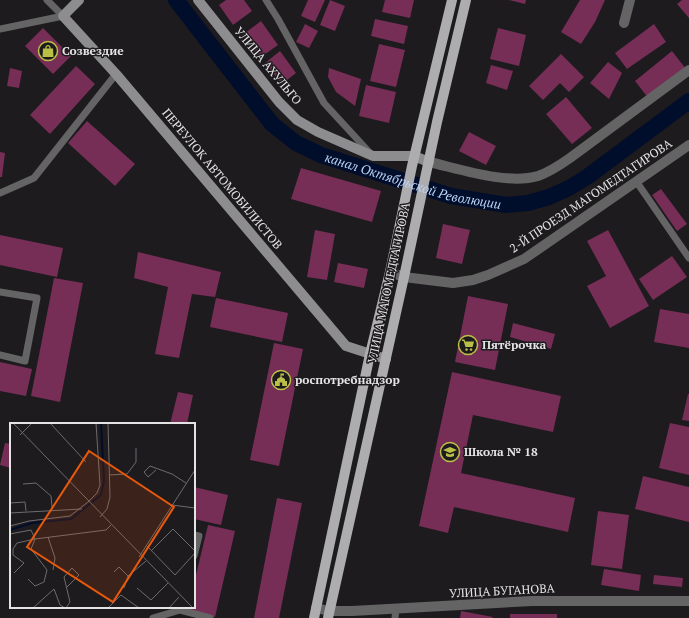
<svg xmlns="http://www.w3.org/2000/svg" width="689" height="618" font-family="'PT Serif',serif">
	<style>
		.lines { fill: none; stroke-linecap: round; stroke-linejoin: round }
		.canal { stroke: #000d2b; stroke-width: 16 }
		.building { fill: #762d56 }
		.lane { stroke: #646465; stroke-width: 7 }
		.street { stroke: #646465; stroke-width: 10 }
		.secondary { stroke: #8d8d90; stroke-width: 10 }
		.primary { stroke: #adadb0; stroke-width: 10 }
		.labels { text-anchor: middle; stroke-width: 3; stroke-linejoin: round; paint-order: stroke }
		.poi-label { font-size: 12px; font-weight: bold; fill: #e5e4e5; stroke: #1d1b1e; text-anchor: start }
		.street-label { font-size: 12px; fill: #e5e4e5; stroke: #1d1b1e }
		.water-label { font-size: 13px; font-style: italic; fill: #b9d3f7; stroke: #1d1b1e }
		.inset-river { fill: none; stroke: #000d2b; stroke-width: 2 }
		.inset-road { fill: none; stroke: #6d6b6e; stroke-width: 1 }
		.view { fill: #e8590c; fill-opacity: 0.15; stroke: #e8590c; stroke-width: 2 }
		.inset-edge { fill: none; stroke: #e5e4e5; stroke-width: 2 }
	</style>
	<rect width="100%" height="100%" fill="#1d1b1e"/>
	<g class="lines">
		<path class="canal" id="s1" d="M176 0 272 124 296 143 321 155 451 196 506 205 528 203 549 197 569 188 587 177 689 101"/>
	</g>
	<path class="building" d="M226 0H244L252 11 233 25 219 5Z
		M308 0H325L315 22 301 16Z
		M330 0 345 6 335 31 320 25Z
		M385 0H414L410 18 382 12Z
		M509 0H526L525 4Z
		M580 0H605L595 22 581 44 561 32Z
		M682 0H689V18L677 4Z
		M375 19 408 26 404 44 371 36Z
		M261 21 278 45 258 59 241 36Z
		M305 24 318 31 309 48 296 42Z
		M654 24 666 42 627 69 615 53Z
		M43 28 71 56 53 74 25 46Z
		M498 28 526 35 519 66 490 59Z
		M379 44 405 50 396 87 370 81Z
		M280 51 296 73 282 84 265 63Z
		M672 51 686 69 649 99 635 81Z
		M561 54 584 77 569 92 560 83 543 100 529 86Z
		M608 62 622 73 609 99 590 83Z
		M491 65 513 71 507 90 486 83Z
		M76 66 95 84 50 134 30 115Z
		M10 68 22 71 19 88 7 86Z
		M329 68 361 79 355 106 336 92 328 77Z
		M366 85 396 92 389 123 359 116Z
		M566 97 592 128 572 144 546 114Z
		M87 121 135 164 115 186 68 143Z
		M469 132 496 146 486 165 459 151Z
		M0 152 5 153 2 177H0Z
		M301 168 381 191 372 222 291 199Z
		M661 189 687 224 677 231 652 195Z
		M443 224 470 230 462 264 436 258Z
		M315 230 335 234 327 280 307 277Z
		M608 230 649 306 610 328 587 286 606 276 587 241Z
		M0 235 63 248 57 277 0 265Z
		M138 252 221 272 215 297 192 294 179 358 155 354 168 287 134 278Z
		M672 256 687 277 653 300 639 279Z
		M338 263 368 269 364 288 334 282Z
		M54 278 83 283 60 402 31 396Z
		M468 296 508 304 495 370 455 362Z
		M216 298 288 313 282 342 210 327Z
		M660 309 689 314V348L654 342Z
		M513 323 555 334 551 349 510 337Z
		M274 343 303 349 279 466 250 460Z
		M0 362 32 369 26 396 0 391Z
		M452 372 561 396 553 432 473 415 461 473 575 498 568 532 454 507 448 533 419 526Z
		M178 392 193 395 187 424H170Z
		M688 394H689V421L682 420Z
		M670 423 689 427V475L659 468Z
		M5 443 11 444V468L0 465Z
		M643 476 689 487V522L635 509Z
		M194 487 228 495 221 525 194 519Z
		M277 498 302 503 279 618H254Z
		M598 511 629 515 622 569 591 565Z
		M208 525 235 531 215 617 187 611 188 607H194V583Z
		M604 569 641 575 639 591 601 585Z
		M654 575 683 578 682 587 653 584Z
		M461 611 493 617 492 618H460Z
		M510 614H557V618H510Z"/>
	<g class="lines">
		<path class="lane" d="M47 0 63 16
			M266 0 278 19 324 103 370 153
			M0 29 63 16
			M636 181 689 258
			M0 193 34 178 116 74
			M0 292 37 298 25 361 0 355
			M194 535 199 536 194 556
			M153 618 180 610 210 618
			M395 618 396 609"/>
		<path class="street" d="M624 23 630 0
			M429 162C460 169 507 185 538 176 550 172 560 165 570 158L689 70
			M390 272 404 277 453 283 473 280 488 275 524 259 689 145
			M316 608 329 611H352L532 601H689"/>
		<path class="secondary" d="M79 0 63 16 116 74 346 346 386 359
			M198 0 279 102 297 120 318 132 373 156H414L429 162"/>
		<path class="primary" d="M314 618 370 354 390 272 412 166 452 0
			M328 618 404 277 437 122 466 0"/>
	</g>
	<defs>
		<g id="shop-ring" transform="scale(1)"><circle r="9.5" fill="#1d1b1e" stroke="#bac045" stroke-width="1.5"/><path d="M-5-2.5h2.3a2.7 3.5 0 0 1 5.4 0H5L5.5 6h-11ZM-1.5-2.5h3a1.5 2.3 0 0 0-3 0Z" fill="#bac045"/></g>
		<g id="supermarket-ring" transform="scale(1)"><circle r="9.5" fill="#1d1b1e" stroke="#bac045" stroke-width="1.5"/><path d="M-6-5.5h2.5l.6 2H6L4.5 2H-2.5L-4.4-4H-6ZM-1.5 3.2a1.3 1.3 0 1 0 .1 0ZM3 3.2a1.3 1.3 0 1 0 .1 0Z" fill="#bac045"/></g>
		<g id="civic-ring" transform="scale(1)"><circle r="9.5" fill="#1d1b1e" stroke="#bac045" stroke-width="1.5"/><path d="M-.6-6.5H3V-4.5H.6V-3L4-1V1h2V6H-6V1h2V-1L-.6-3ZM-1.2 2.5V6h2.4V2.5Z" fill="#bac045"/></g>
		<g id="school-ring" transform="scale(1)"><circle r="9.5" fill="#1d1b1e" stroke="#bac045" stroke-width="1.5"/><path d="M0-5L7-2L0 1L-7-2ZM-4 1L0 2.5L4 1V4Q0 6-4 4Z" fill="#bac045"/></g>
	</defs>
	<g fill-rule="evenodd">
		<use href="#shop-ring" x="48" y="51"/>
		<use href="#supermarket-ring" x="468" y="345"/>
		<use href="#civic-ring" x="281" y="380"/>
		<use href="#school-ring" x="450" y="452"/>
	</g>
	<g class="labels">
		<g class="poi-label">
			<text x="62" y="55">Созвездие</text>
			<text x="482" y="349">Пятёрочка</text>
			<text x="295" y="384">роспотребнадзор</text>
			<text x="464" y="456">Школа № 18</text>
		</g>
		<g class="street-label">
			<text transform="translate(268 66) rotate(50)" y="4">УЛИЦА АХУЛЬГО</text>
			<text transform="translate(222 179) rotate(50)" y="4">ПЕРЕУЛОК АВТОМОБИЛИСТОВ</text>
			<text transform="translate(591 196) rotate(-34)" y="4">2-Й ПРОЕЗД МАГОМЕДТАГИРОВА</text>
			<text transform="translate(389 283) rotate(-78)" y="4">УЛИЦА МАГОМЕДТАГИРОВА</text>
			<text transform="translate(502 591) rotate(-3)" y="4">УЛИЦА БУГАНОВА</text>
		</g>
		<g class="water-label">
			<text dy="5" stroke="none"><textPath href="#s1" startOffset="311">канал Октябрьской Революции</textPath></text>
		</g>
	</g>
	<g transform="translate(10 423)">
		<rect width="185" height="185" fill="#1d1b1e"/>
		<path class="inset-river" d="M0 107 22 100 61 96 91 72 94 58 91 0"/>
		<path class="inset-road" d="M3 0 183 185M40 0 76 39M10 12 22 0M146 47 138 54 134 49 140 43 162 51 176 60M99 52 117 51 126 39V25M13 61 26 60 41 73 42 84M78 79 87 70 90 62 86 0M0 80 15 79 16 88M162 82 185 85M0 90 72 86M90 94 97 86 100 74 98 0M0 103 19 98 60 93 78 79M0 111 21 107 25 116 96 107 101 102M38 114 45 135 43 147M137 123 165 152 185 130M141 128 163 106 185 128M129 134 185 47M104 149 109 144 118 153M4 150 14 140 3 132V126L7 120 25 116M18 156 25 163 34 159 37 147 21 126 25 116M114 165 118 153 136 138M127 165 141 177 158 160M23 185 44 166 50 182 55 185M56 185 60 179 54 154 62 145 69 152 57 164M98 185 111 172 129 185M159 185 169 174"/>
		<path class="view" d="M79 28 164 84 103 179 17 124Z"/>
		<rect width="185" height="185" class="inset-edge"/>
	</g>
</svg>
